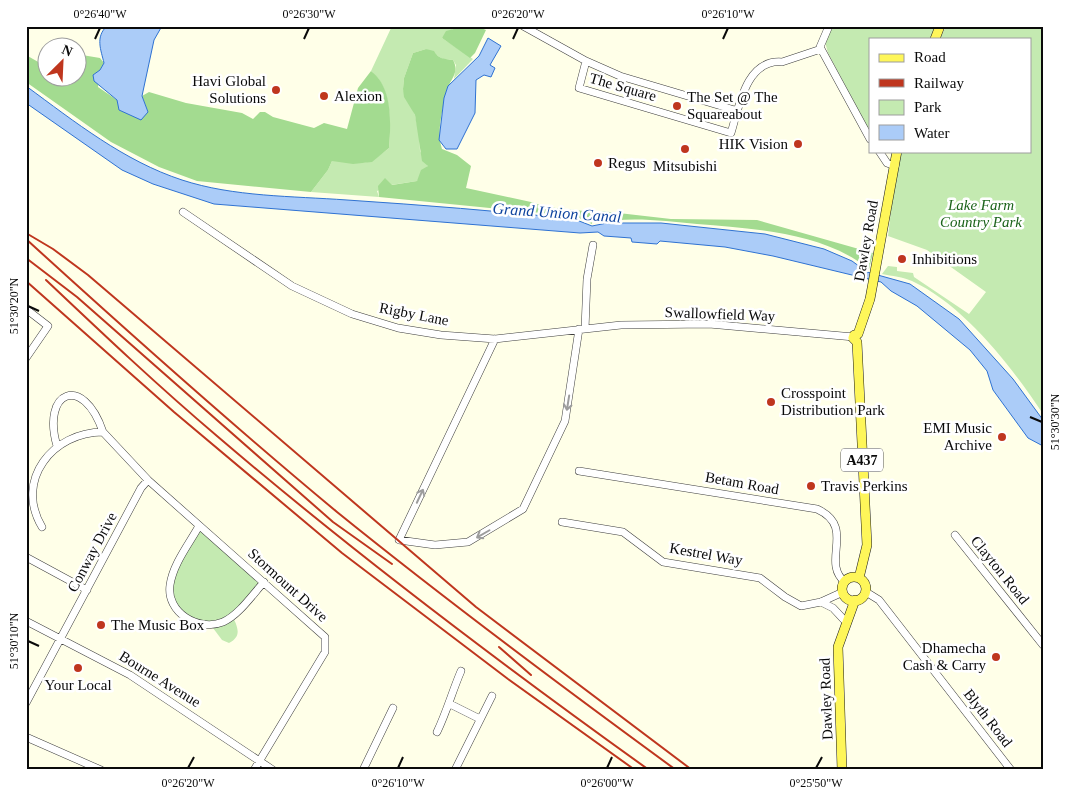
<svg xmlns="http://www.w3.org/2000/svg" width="1069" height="796" font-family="'Times New Roman',serif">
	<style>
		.green { fill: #c4eab1 }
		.forest { fill: #a3db90 }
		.water { fill: #abccf8; stroke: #2f72d2 }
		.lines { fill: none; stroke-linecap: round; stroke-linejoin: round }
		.minor-casing { stroke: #3d3d3d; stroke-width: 8 }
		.major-casing { stroke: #1b1b1b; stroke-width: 10 }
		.minor { stroke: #fff; stroke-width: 7 }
		.major { stroke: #fef659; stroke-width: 9 }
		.rail { stroke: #bf361e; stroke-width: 2 }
		.oneway { stroke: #9d9d9d }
		.ticks { fill: none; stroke: #0a0a0a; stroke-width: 2 }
		.poi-dot { fill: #bf361e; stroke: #fff; stroke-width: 2 }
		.labels { text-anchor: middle; stroke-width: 5; stroke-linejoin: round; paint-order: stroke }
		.shield { fill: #fff; stroke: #545454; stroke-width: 1 }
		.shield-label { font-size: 14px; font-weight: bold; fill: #0a0a0a }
		.poi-label { font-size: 15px; fill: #0a0a0a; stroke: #fff; text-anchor: start }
		.street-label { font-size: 15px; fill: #0a0a0a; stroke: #fff }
		.park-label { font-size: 15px; font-style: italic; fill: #1b631a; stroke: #fff }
		.water-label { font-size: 16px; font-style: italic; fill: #10459f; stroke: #fff }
		.neatline { fill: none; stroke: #0a0a0a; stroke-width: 2 }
		.ticks-label { font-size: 12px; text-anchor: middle; fill: #0a0a0a }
	</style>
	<rect width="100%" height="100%" fill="#ffffe8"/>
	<path class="green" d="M392 26H465L453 29 442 38 473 59 454 79 456 65 453 60 443 59 426 49 413 53 404 78 403 89 415 115 419 134 420 151 428 166 417 181 391 185 377 191 379 197 311 192 328 170 332 161C363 159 360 172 389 148 391 125 392 87 371 71Z
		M832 26H935L930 39H870V132L828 53 825 42Z
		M946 26H1043V414C1012 367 964 305 912 281 903 277 892 276 882 274L888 266 897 267V271L913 273 914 277 969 314 986 292 927 250 888 236 893 192 901 151H1030V39H940Z
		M199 526 264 582 232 615C237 626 243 636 229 643L222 640 210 624 178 612 170 586 175 569Z"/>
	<path class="forest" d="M465 26H476L486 30 475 53 470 58 442 38 446 31Z
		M426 49 434 51C438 59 445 59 453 60 460 73 450 79 447 90 443 108 436 131 442 149L457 155 471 166 466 188 531 202 547 207 593 212 592 224 577 217 562 215 379 197 378 186 385 178 392 185 417 181 421 170 428 166 422 161 415 115 404 97 403 89 404 78 413 53Z
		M26 55 47 67 48 78H78V60L82 55 100 58 104 63 100 70 98 87 117 100 148 112 142 96 149 92 186 103 242 113 253 119 260 112H265L273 117 314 128 324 123 347 129 358 88 371 71C393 87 391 124 389 148L372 162 353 164 332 161 328 170 311 192 197 181 159 167 111 142 26 82Z
		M601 211 671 219 757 220 873 253 869 269C822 232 755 229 697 224 665 221 629 216 598 223Z"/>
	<path class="water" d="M107 26H162L154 40 142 96 148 112 141 120 119 110 117 100 94 81 93 75 100 70 104 63C101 50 95 37 107 26Z
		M488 38 501 46 490 65 495 68 491 77 484 75 476 80 475 113 457 149H446L439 140 444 98 448 86 479 56Z
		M26 86C75 122 124 161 182 180 234 197 292 196 347 200 423 205 498 211 574 219L592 226 607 223H661L765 234 824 249 852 261 867 272 910 284 959 319 1013 379 1043 420V446L1028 438 993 390 987 371 970 350 917 306 891 291 881 282 773 256 725 247 660 241 657 244 632 242 631 238 604 236 598 232 580 233 214 204 153 184 122 170 26 103Z"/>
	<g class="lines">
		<g class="minor-casing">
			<path id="minor" d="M523 26 586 61 620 76 738 111
				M829 26 820 47 870 139
				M586 61 579 88 731 133C739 107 746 59 782 62L821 49
				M879 151 887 163 895 166
				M183 212 292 286 352 314 398 328 441 335 495 339 621 325 709 324 854 337
				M26 309 48 326 26 358
				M585 329 587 279 593 245
				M495 339 399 540 435 545 468 542 523 509 565 421 579 329
				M57 446C41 391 83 373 103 432
				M579 471 817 509C857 527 820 562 845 582
				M562 522 623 532 663 562 760 578 785 597 801 606 821 602 843 592
				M199 526C189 544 173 564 170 585 166 612 198 632 223 622 239 615 253 594 264 582
				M42 527C14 480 53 432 103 432L148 480 325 637V652L254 770
				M955 535 1043 645
				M26 557 87 590
				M866 592 879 600 1011 770
				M821 602 833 608 847 623
				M26 621 130 675 273 770
				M26 703 141 488 148 480
				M450 704 480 719
				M437 732C447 711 452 692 461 671
				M26 737 101 770
				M363 770 393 708
				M455 770 492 696"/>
		</g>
		<g class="major-casing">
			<path id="major" d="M935 39 940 26
				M858 334 854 335 853 338 857 342 867 545 859 578
				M858 334 870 299 897 151
				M842 589a12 12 0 1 1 24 0a12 12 0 1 1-24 0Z
				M842 770 838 647 855 600"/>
		</g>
		<use href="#minor" class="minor"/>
		<use href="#major" class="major"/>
		<path class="rail" d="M26 233 53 249 88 275 476 607 692 770
			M26 239C128 332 231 424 337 512 447 601 561 686 676 770
			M26 258 77 297 333 522 392 564
			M46 280C102 333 158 386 217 436 355 554 501 664 649 770
			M26 281 174 412 342 553 508 679 635 770
			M499 647 531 675"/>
	</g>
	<defs><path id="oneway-shaft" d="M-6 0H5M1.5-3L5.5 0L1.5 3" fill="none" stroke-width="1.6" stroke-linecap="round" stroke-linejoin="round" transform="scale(1.25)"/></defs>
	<g class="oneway">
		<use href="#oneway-shaft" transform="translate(568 403) rotate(99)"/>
		<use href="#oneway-shaft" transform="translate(420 496) rotate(-65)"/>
		<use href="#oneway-shaft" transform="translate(483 534) rotate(150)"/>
	</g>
	<path class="ticks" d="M95 39 100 28M304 39 309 28M513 39 518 28M723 39 728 28M28 306 39 311M1030 417 1042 422M28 641 39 646M188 768 194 757M398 768 403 757M607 768 612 757M816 768 822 757"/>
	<g class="poi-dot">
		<circle cx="276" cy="90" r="5"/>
		<circle cx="324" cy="96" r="5"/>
		<circle cx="677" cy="106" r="5"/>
		<circle cx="798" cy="144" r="5"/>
		<circle cx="685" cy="149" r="5"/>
		<circle cx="598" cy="163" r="5"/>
		<circle cx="902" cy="259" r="5"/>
		<circle cx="771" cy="402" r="5"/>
		<circle cx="1002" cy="437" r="5"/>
		<circle cx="811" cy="486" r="5"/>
		<circle cx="101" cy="625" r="5"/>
		<circle cx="996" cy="657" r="5"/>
		<circle cx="78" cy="668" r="5"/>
	</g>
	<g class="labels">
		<rect class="shield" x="841" y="448.5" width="42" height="23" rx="4"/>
		<g class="shield-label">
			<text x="862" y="465">A437</text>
		</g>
		<g class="poi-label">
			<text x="266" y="86" text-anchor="end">Havi Global<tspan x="266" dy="17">Solutions</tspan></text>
			<text x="334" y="101">Alexion</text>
			<text x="687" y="102">The Set @ The<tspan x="687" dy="17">Squareabout</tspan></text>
			<text x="788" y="149" text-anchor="end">HIK Vision</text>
			<text x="608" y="168">Regus</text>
			<text x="685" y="171" text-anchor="middle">Mitsubishi</text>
			<text x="912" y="264">Inhibitions</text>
			<text x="781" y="398">Crosspoint<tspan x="781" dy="17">Distribution Park</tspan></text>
			<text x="992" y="433" text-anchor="end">EMI Music<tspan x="992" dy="17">Archive</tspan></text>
			<text x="821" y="491">Travis Perkins</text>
			<text x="111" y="630">The Music Box</text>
			<text x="986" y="653" text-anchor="end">Dhamecha<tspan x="986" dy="17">Cash &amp; Carry</tspan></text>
			<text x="78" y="690" text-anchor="middle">Your Local</text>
		</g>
		<g class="street-label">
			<text transform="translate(623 87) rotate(16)" y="5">The Square</text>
			<text transform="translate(866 241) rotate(-80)" y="5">Dawley Road</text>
			<text transform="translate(414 314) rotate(11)" y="5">Rigby Lane</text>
			<text transform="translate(720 314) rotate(2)" y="5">Swallowfield Way</text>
			<text transform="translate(742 483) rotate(10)" y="5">Betam Road</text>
			<text transform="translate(92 552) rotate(-62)" y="5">Conway Drive</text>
			<text transform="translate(706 554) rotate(10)" y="5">Kestrel Way</text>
			<text transform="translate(1000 570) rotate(51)" y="5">Clayton Road</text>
			<text transform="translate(288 585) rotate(42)" y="5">Stormount Drive</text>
			<text transform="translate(160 679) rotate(32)" y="5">Bourne Avenue</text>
			<text transform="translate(826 699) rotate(-92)" y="5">Dawley Road</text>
			<text transform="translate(988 718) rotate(52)" y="5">Blyth Road</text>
		</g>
		<g class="park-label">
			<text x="981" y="210">Lake Farm<tspan x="981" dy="17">Country Park</tspan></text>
		</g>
		<g class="water-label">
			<text transform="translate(557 212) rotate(4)" y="6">Grand Union Canal</text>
		</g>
	</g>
	<rect width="1069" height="796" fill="none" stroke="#ffffff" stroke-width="55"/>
	<rect x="869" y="38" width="162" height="115" fill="#ffffff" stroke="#9d9d9d"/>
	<rect x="879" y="54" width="25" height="8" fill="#fef659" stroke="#9d9d9d"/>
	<text x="914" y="62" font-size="15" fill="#0a0a0a">Road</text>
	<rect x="879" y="79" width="25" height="8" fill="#bf361e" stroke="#9d9d9d"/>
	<text x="914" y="88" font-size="15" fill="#0a0a0a">Railway</text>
	<rect x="879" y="100" width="25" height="15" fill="#c4eab1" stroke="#9d9d9d"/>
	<text x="914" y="112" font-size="15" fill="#0a0a0a">Park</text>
	<rect x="879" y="125" width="25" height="15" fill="#abccf8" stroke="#9d9d9d"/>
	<text x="914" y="138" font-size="15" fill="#0a0a0a">Water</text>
	<g transform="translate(62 62) rotate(24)"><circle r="24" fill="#ffffff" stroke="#9d9d9d"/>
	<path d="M0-4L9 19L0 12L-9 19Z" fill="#bf361e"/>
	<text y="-8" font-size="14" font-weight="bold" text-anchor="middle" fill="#0a0a0a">N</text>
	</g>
	<rect x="28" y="28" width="1014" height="740" class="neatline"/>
	<g class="ticks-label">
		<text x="100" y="18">0°26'40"W</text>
		<text x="309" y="18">0°26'30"W</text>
		<text x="518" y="18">0°26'20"W</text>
		<text x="728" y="18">0°26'10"W</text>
		<text transform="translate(14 306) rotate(-90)" y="4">51°30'20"N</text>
		<text transform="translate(1055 422) rotate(-90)" y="4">51°30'30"N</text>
		<text transform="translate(14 641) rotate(-90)" y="4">51°30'10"N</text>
		<text x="188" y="787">0°26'20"W</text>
		<text x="398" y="787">0°26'10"W</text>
		<text x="607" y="787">0°26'00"W</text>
		<text x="816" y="787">0°25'50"W</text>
	</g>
</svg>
